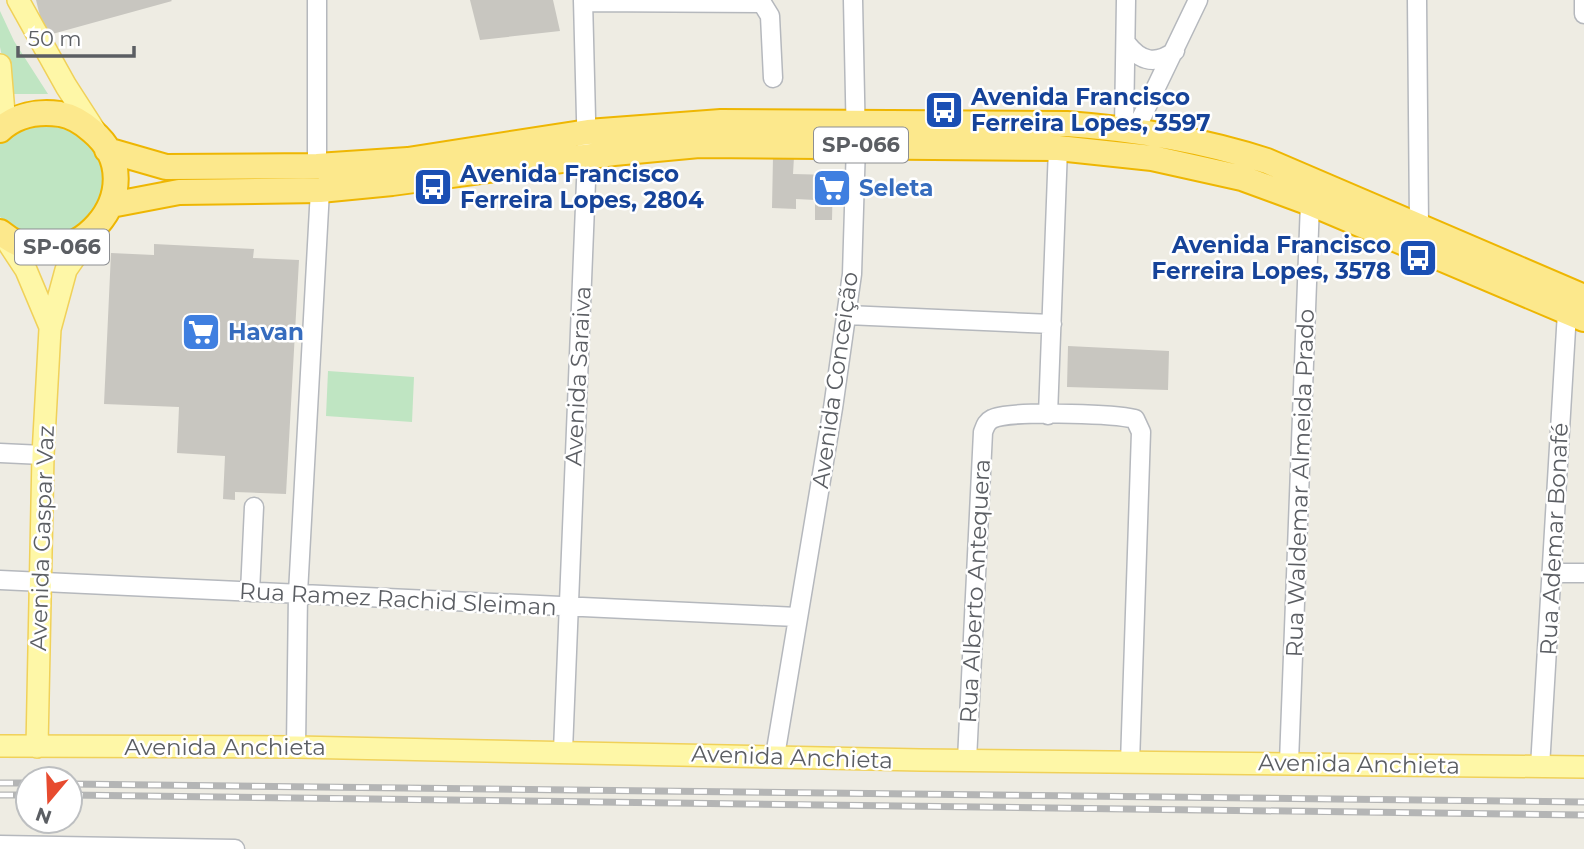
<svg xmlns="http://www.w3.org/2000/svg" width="1584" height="849" font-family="Montserrat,sans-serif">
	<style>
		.green { fill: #bfe5c2 }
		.building { fill: #c8c6c0 }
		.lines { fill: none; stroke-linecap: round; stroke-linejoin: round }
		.minor-casing { stroke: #b5b8bd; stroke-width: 21 }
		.major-casing { stroke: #f0d159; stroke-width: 24 }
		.highway-casing { stroke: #eeb602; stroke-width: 28 }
		.minor { stroke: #fff; stroke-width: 18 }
		.major { stroke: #fef7a7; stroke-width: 21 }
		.highway { stroke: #fce88c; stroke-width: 24 }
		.rail-casing { stroke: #b4b5b5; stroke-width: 7 }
		.rail { stroke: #fff; stroke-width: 4.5; stroke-dasharray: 13; stroke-linecap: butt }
		.labels { text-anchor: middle; stroke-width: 5; stroke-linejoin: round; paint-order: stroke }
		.shield { fill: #fff; stroke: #8c8e92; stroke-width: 2 }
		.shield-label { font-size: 21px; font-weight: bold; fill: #5b5e63 }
		.transit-label { font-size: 23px; font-weight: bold; fill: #164399; stroke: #fff; text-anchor: start }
		.shop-label { font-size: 23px; font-weight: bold; fill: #366cbe; stroke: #fff; text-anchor: start }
		.street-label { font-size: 23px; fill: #5b5e63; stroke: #fff }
	</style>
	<rect width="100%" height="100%" fill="#eeece3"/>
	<path class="green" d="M0 11 14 41 48 94H10L0 47Z
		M31 123C41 124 59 122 69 126 74 129 80 136 85 141 141 189 67 276 0 217V144L13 131Z
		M328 371 414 377 412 422 326 416Z"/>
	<path class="building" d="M36 0H171L172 1 45 36Z
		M470 0H553L560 31 480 40Z
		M773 157H794L793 174 833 175 832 220H815V200L796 199V209L772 208Z
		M154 244 254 249 253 258 299 260 286 494 235 492V500L223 499 225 456 177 453 179 407 104 404 111 253 154 255Z
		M1068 346 1169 351 1168 390 1067 387Z"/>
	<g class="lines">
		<g class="minor-casing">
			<path id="minor" d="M1417 0 1419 225
				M1584 0V14
				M583 2 762 3 770 16 773 78
				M1127 44C1141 62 1156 65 1175 51
				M1124 128 1126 0
				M1136 129 1198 0
				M317 166V0
				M847 315 1052 324
				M1048 415 1058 148
				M0 453 43 455
				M1553 573H1584
				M0 580 797 617
				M250 592 254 507
				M296 747 298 593 320 190
				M563 751 587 157 583 0
				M775 756 833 408 852 274 856 144 853 0
				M967 760 983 432C985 427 986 422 992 419 1008 410 1108 414 1130 418L1135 419 1141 432 1130 763
				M1289 762 1310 203
				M1540 767 1567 312
				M0 845 235 849"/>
		</g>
		<g class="major-casing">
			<path id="major" d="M18 0 66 86 95 131
				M0 65 5 125
				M3 235 26 270 50 327
				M0 746 296 747 921 760 1584 767
				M37 747 43 455 50 329 66 270 91 234"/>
		</g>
		<g class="highway-casing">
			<path id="highway" d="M0 130C16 115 38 111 60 114 72 116 83 123 92 131 159 187 70 291 0 232
				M107 150 166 167 317 166 408 160 588 132 721 122 1067 124C1136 129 1202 140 1267 161L1584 297
				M111 205 179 192 320 190 392 183 614 153 699 145 1058 148 1152 158 1242 178 1310 203 1584 319"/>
		</g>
		<use href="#minor" class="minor"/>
		<use href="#major" class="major"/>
		<use href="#highway" class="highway"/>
		<g class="rail-casing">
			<path id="rail" d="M0 783H28
				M70 784 1584 802
				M0 795H28
				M70 795 1584 815"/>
		</g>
		<use href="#rail" class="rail"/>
	</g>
	<defs>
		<g id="bus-square" transform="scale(2.0125)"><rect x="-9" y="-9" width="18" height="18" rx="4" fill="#1a4fb4" stroke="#fff"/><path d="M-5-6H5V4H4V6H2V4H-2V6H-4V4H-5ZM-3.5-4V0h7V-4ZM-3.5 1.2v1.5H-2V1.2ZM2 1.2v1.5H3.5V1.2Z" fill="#fff"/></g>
		<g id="supermarket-square" transform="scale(2.0125)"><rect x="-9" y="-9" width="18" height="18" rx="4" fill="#3f7fe0" stroke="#fff"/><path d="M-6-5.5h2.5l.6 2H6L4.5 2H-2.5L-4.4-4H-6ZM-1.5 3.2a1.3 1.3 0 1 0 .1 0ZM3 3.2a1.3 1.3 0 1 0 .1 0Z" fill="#fff"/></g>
	</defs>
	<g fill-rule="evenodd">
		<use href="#bus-square" x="944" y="110"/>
		<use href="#bus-square" x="433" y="187"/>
		<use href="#supermarket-square" x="832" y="188"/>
		<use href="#bus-square" x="1418" y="258"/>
		<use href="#supermarket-square" x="201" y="332"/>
	</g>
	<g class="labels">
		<g class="shield">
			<rect x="814" y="127.5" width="94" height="35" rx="5"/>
			<rect x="15" y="229.5" width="94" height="35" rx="5"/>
		</g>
		<g class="shield-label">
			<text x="861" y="152">SP-066</text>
			<text x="62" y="254">SP-066</text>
		</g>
		<g class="transit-label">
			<text x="971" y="105">Avenida Francisco<tspan x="971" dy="26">Ferreira Lopes, 3597</tspan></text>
			<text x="460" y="182">Avenida Francisco<tspan x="460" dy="26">Ferreira Lopes, 2804</tspan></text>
			<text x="1391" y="253" text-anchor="end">Avenida Francisco<tspan x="1391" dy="26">Ferreira Lopes, 3578</tspan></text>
		</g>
		<g class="shop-label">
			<text x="859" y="196">Seleta</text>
			<text x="228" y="340">Havan</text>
		</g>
		<g class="street-label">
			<text transform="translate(578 376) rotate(-87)" y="8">Avenida Saraiva</text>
			<text transform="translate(835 380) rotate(-82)" y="8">Avenida Conceição</text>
			<text transform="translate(1300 483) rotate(-88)" y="8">Rua Waldemar Almeida Prado</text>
			<text transform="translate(42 538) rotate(-88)" y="8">Avenida Gaspar Vaz</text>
			<text transform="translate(1554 539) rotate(-87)" y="8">Rua Ademar Bonafé</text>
			<text transform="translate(975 591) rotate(-87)" y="8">Rua Alberto Antequera</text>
			<text transform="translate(398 599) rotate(3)" y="8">Rua Ramez Rachid Sleiman</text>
			<text x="225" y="755">Avenida Anchieta</text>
			<text transform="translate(792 757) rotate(2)" y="8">Avenida Anchieta</text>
			<text transform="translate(1359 764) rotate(1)" y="8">Avenida Anchieta</text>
		</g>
	</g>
	<g transform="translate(49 800) rotate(199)"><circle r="33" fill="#ffffff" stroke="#bdbfc1" stroke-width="2"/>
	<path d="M0-5L12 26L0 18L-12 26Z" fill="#e74b2f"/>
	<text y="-10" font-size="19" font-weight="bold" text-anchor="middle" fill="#5b5e63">N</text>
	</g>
	<path d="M18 46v10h116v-10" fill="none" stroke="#5b5e63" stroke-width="3.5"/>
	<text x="28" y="46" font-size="21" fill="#5b5e63" stroke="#ffffff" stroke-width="5" paint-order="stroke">50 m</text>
</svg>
